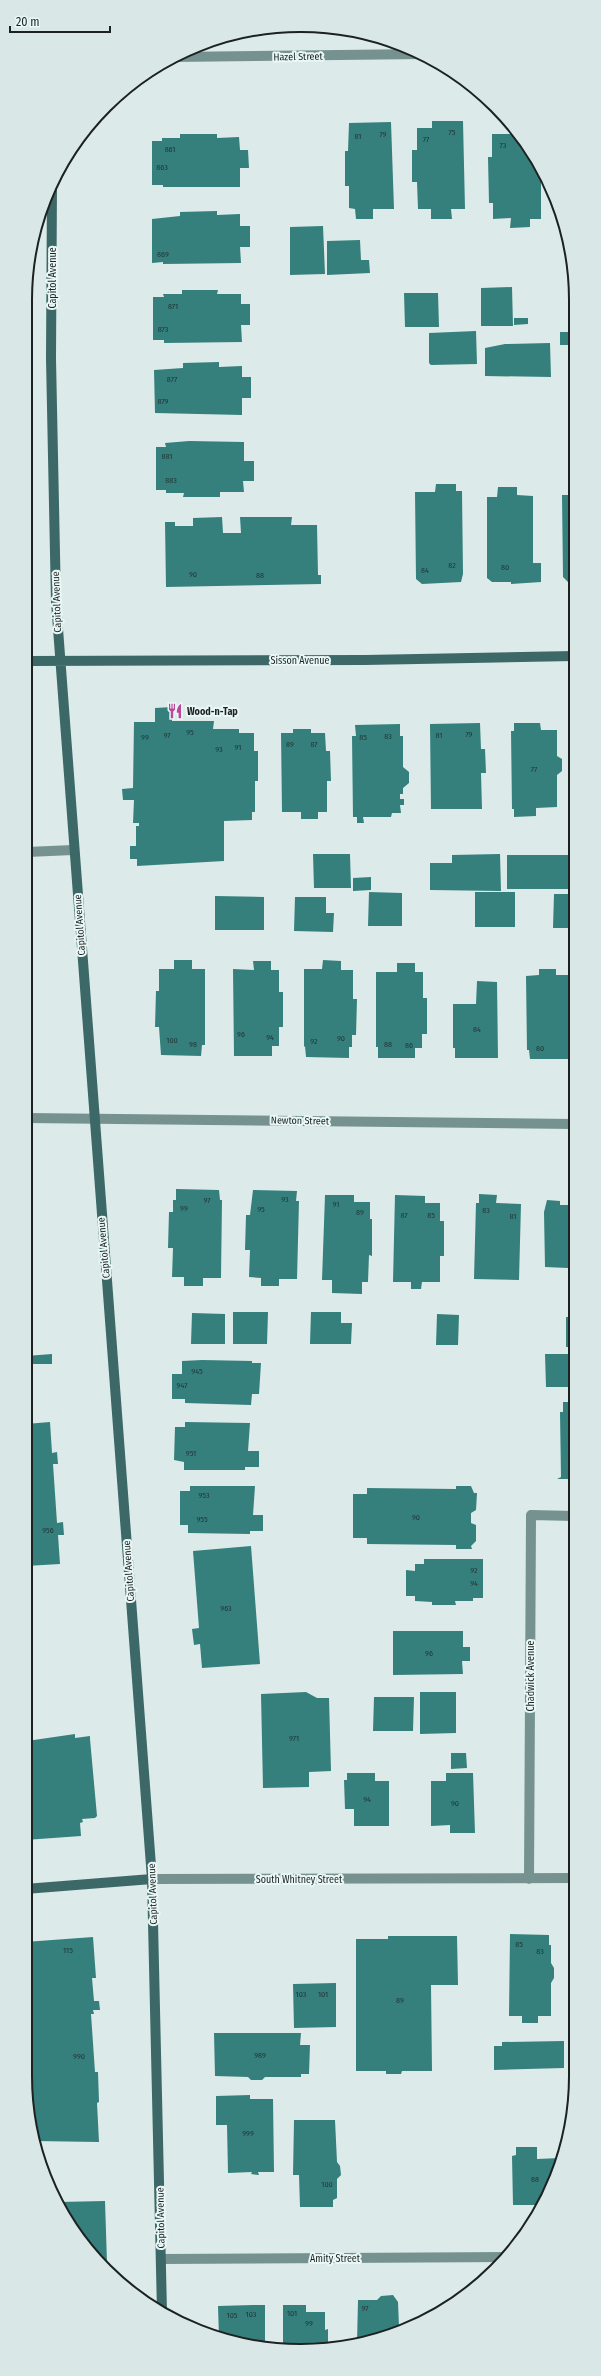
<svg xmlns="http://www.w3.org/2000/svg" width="601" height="2376" font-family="'Fira Sans Condensed',sans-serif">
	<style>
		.building { fill: #357f7c }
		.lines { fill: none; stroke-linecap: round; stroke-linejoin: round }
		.service { stroke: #759290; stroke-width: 10 }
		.minor { stroke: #759290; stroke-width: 10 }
		.secondary { stroke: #3c6967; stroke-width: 10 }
		.labels { text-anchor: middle; stroke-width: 4; stroke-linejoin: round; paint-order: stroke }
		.number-label { font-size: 8px; fill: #223838 }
		.street-label { font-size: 10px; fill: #1c2121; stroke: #e9f8f7 }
		.poi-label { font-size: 10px; font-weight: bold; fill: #1c2121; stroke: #e9f8f7; text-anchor: start }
		.rim { fill: none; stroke: #1c2121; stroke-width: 2 }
	</style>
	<rect width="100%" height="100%" fill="#dcebe9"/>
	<path class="building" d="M432 121H463L465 209H451L452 219H431V209H418L417 182H412V150H417V128H432Z
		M391 122 394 209H373V219H356L355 209 349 208V186H345V151H348L349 123Z
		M512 129 543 172V180L541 181V219H530V227L510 228 511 218 493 219V203H489L488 157H492V134H512Z
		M180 134H217V138L239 137 240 150H248L249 168H240V187H163V185H152V141H162V138H180Z
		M217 211V215L240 214V226H250V247H240L241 263 163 264V262L152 263V219L180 216V212Z
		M323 226 325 274 290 275V227Z
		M360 240 361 260H369L370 273 327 275V241Z
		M512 287 513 326H481V288Z
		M182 290H218L217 294H241V304H250V325H241L242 342 164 343V340H153V297H164L163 294H182Z
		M404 293H438L439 327H405Z
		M514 318H528V324L514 325Z
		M476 331 477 364 431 365 429 363V333Z
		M560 332H571V345H560Z
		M550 343 551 377 485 376V348L505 344Z
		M219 362V367L242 366V377H251V398H242V415L155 413 154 370 183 368V363Z
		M189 441 244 442V461H254V481H243L244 492H220V497H183L184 493H166V490H156V447H166L165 443Z
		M436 484H456V491H462L463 574 461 582 422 584 416 579 415 492H435Z
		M498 487H517V495L533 496V563H541V582L511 584V582H492L487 578V497H497Z
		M562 495H574V582H568L563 577Z
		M222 517 223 533H241L240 517H292L291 525H317L318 575H321V584L166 587 165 522H175V526H193V518Z
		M172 707V721H214L213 729H239V733H254V751H258V781H255V812H252V820L224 821V861L137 866V859H130V846H136V826H139V823H133L134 800H123L122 789 133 788 134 722H155V708Z
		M480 723 481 749H485L486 773H481L482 809H431L430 724Z
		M514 723H540L541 730H557V756L562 759V771L557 775V807L536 808V816L514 817V809H512L511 731H514Z
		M400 724V736H403V767L409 772V783L403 788V794H400V799H404V805H400L401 813H392L391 817H363L364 823H357V817H353L352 736H356L355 725Z
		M293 729H311V733H325L326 751H330L331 781H327V812H318V819H301V812H282L281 733H293Z
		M313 854H350L351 888H314Z
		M500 854 501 891 430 890V863H452V855Z
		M507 855H574V889H507Z
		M371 877V890L353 891V878Z
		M369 892 402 893V926H368Z
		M475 892H515V927H475Z
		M554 894H574V928H553Z
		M215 896 264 897V930H215Z
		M295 897H326V913H334L333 932 294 931Z
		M174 960H192V969H205V1045H202L201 1056 161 1055 159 1027H155L156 991H159V969H174Z
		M323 960 341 961V970H353V999H357L356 1035H352V1047H349V1058L306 1057 305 1046 304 1047V969H322Z
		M253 961H271V970H279V992H283V1027H279V1046H272V1056H234L233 969 254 970Z
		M397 963H415V972H423V998H427V1034H422V1048H415V1058H378V1047H376V972H397Z
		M539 969H556V975H574V1050H571V1059H530L529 1050H527L526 976 539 975Z
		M477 981 497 982 498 1058H455V1048H453V1004H476Z
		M176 1189 219 1190 220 1200H222L221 1278H203V1286H184V1277H172L173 1248H168L169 1212H173V1200H176Z
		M253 1190 297 1191 296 1201H299L297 1279H279V1286H261V1278L249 1277 250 1250H245L246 1215H250Z
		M479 1194 497 1195 496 1203 521 1204 519 1280 474 1279 476 1203H479Z
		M325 1195H354V1202H370V1219H372V1256L369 1255 368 1282H362V1294L332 1293V1280H322Z
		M395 1195 425 1196V1203H440V1221H444V1256H440V1282H422L421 1289H411V1282H393Z
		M547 1200 560 1201V1205H574V1271L568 1268 545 1267 544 1212Z
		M233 1312H268L267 1344H233Z
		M311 1312H341V1323H352L351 1344H310Z
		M192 1313 225 1314V1344H191Z
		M437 1314 459 1315 458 1345H436Z
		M566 1317H574V1347H566Z
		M52 1354V1364H26V1356Z
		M545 1354H574V1387H546Z
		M202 1360 252 1361V1363H261L259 1394H252L251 1405 185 1403V1399H172V1374H182V1361Z
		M563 1402H574V1479H557L561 1477 560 1412H563Z
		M50 1422 52 1453 57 1452 58 1464H53L57 1523 63 1522 64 1535H58L60 1564 26 1566V1424Z
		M185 1422 250 1423 248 1451H259V1467H245V1470H184V1462L174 1460 175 1427H185Z
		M190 1486H255L253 1515H263V1531H250V1534L188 1533V1525H180V1491H190Z
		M456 1486H471L474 1493H477L476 1510 471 1513V1523L476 1525V1541L471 1546 472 1549H456V1545L367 1544V1538H353V1494H367V1488L456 1489Z
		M251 1546 260 1664 202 1668 200 1644 194 1645 192 1629 199 1628 193 1551Z
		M424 1559H483V1598H473V1601H455L456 1605H432V1602L415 1601V1596H406V1570L415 1571V1564H424Z
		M393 1631H463V1647H470V1661H462L463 1674 393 1675Z
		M306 1692 317 1698H329L331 1771 309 1772V1787L263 1788 261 1694Z
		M420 1692H456V1733L420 1734Z
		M374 1697H414L413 1731H373Z
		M75 1734V1738L90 1736V1739L97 1816 95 1818 82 1819 83 1822 80 1823 81 1836 25 1840V1738L27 1741Z
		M451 1753H466L467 1768 451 1769Z
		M347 1773H375V1781H389V1826H354V1809H345L344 1780H347Z
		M446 1773H473L475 1833H450V1825L431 1826V1781H446Z
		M510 1934 549 1935V1945H551V1963L554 1968V1978L551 1983V2016H538V2023H522V2016H509Z
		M388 1936H457L458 1985H431L432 2071H402L401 2074H386V2071H356V1939H388Z
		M93 1937 96 1978H92L94 2001H99L100 2010H93L94 2014H91L95 2072H98L99 2102 97 2103 99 2142 34 2141 30 2129 25 2076V1942Z
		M336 1983V2027L294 2028 293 1984Z
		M214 2033H301L300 2045H310L309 2074H301V2077H265L262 2080H251L248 2077 215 2076Z
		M564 2041V2068L494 2070V2046H502V2042Z
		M250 2095V2099H273L274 2172H258L259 2175 251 2174 252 2172 228 2173 227 2125H216V2096Z
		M294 2120H335L337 2162 340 2166 341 2175 337 2179V2198L333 2200V2207H300L299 2175H293Z
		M516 2147H537V2159L560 2158V2168L543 2205H513L512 2156 516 2155Z
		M105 2201 107 2263H100L94 2257 59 2202Z
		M393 2295 398 2302 399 2327 401 2331 372 2342 357 2343 358 2300H377L381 2296Z
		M253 2305H265V2348L219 2338 218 2306Z
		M283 2305H306V2312H325V2330L328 2329V2346L283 2350Z
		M445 2308 434 2315V2309Z"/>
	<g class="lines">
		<path class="service" d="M27 852 73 850"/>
		<path class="minor" d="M173 57 424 54
			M26 1118 574 1124
			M152 1879 574 1878
			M529 1879 531 1515 574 1516
			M161 2259 508 2257"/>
		<path class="secondary" d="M52 184 51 359 56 602 152 1879 162 2312
			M27 661 365 660 574 656
			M25 1889 152 1879"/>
	</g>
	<defs>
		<g id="restaurant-bare" transform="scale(1.2)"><path d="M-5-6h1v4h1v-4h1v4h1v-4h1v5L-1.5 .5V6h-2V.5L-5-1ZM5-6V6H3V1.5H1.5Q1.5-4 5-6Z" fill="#be469a" stroke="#e9f8f7" stroke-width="2.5" paint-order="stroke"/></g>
	</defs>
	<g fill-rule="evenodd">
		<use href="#restaurant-bare" x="175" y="711"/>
	</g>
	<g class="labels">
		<g class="number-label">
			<text x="452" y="135">75</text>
			<text x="383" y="137">79</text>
			<text x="358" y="139">81</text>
			<text x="426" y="142">77</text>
			<text x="503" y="148">73</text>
			<text x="170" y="152">861</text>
			<text x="162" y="170">863</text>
			<text x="163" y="257">869</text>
			<text x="173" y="309">871</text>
			<text x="163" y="332">873</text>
			<text x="172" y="382">877</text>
			<text x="163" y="404">879</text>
			<text x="167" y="459">881</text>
			<text x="171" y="483">883</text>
			<text x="452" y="568">82</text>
			<text x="505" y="570">80</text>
			<text x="425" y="573">84</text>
			<text x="193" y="577">90</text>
			<text x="260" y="578">88</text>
			<text x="190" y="735">95</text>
			<text x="469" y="737">79</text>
			<text x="167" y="738">97</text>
			<text x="439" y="738">81</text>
			<text x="388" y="739">83</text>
			<text x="145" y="740">99</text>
			<text x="363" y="740">85</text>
			<text x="290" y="747">89</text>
			<text x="314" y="747">87</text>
			<text x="238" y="750">91</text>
			<text x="219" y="752">93</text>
			<text x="534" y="772">77</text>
			<text x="477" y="1032">84</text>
			<text x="241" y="1037">96</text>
			<text x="270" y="1040">94</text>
			<text x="341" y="1041">90</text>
			<text x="172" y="1043">100</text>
			<text x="314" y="1044">92</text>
			<text x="193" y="1047">98</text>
			<text x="388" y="1047">88</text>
			<text x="409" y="1048">86</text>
			<text x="540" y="1051">80</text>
			<text x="285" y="1202">93</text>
			<text x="207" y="1203">97</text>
			<text x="336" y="1207">91</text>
			<text x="184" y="1211">99</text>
			<text x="261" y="1212">95</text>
			<text x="486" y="1213">83</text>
			<text x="360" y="1215">89</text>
			<text x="404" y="1218">87</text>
			<text x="431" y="1218">85</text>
			<text x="513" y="1219">81</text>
			<text x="197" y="1374">945</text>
			<text x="182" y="1388">947</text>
			<text x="191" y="1456">951</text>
			<text x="204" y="1498">953</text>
			<text x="416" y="1520">90</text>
			<text x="202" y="1522">955</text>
			<text x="48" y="1533">956</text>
			<text x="474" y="1573">92</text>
			<text x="474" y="1586">94</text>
			<text x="226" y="1611">963</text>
			<text x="429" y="1656">96</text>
			<text x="294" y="1741">971</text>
			<text x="367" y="1802">94</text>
			<text x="455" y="1806">90</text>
			<text x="519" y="1947">85</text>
			<text x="68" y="1953">115</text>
			<text x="540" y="1954">83</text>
			<text x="301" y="1997">103</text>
			<text x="323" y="1997">101</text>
			<text x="400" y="2003">89</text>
			<text x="260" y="2058">989</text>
			<text x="79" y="2059">990</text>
			<text x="248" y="2136">999</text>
			<text x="535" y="2182">88</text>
			<text x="327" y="2187">100</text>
			<text x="365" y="2311">97</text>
			<text x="292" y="2316">101</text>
			<text x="251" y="2317">103</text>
			<text x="232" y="2318">105</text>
			<text x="309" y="2326">99</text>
		</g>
		<g class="street-label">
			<text transform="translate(298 56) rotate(-1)" y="4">Hazel Street</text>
			<text transform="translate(52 278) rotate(-90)" y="4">Capitol Avenue</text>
			<text transform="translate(56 602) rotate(-92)" y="4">Capitol Avenue</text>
			<text x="300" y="664">Sisson Avenue</text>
			<text transform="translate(79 925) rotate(-94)" y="4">Capitol Avenue</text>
			<text transform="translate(300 1120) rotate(1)" y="4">Newton Street</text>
			<text transform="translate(103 1248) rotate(-95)" y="4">Capitol Avenue</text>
			<text transform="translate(128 1571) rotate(-94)" y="4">Capitol Avenue</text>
			<text transform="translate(530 1676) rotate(-90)" y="4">Chadwick Avenue</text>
			<text x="299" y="1883">South Whitney Street</text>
			<text transform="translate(152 1894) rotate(-92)" y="4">Capitol Avenue</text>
			<text transform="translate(160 2218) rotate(-91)" y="4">Capitol Avenue</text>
			<text x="335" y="2262">Amity Street</text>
		</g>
		<g class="poi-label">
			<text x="187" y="715">Wood-n-Tap</text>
		</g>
	</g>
	<path d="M0 0H601V2376H0ZM300 32H301A268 268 0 0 1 569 300V2076A268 268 0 0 1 301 2344H300A268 268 0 0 1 32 2076V300A268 268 0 0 1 300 32Z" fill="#d9e7e6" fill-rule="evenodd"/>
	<path class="rim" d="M300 32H301A268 268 0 0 1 569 300V2076A268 268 0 0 1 301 2344H300A268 268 0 0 1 32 2076V300A268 268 0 0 1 300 32Z"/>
	<path d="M10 26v6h100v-6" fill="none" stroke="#1c2121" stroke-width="2"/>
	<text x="16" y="26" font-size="12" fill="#1c2121" stroke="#e9f8f7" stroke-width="3" paint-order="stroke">20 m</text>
</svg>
